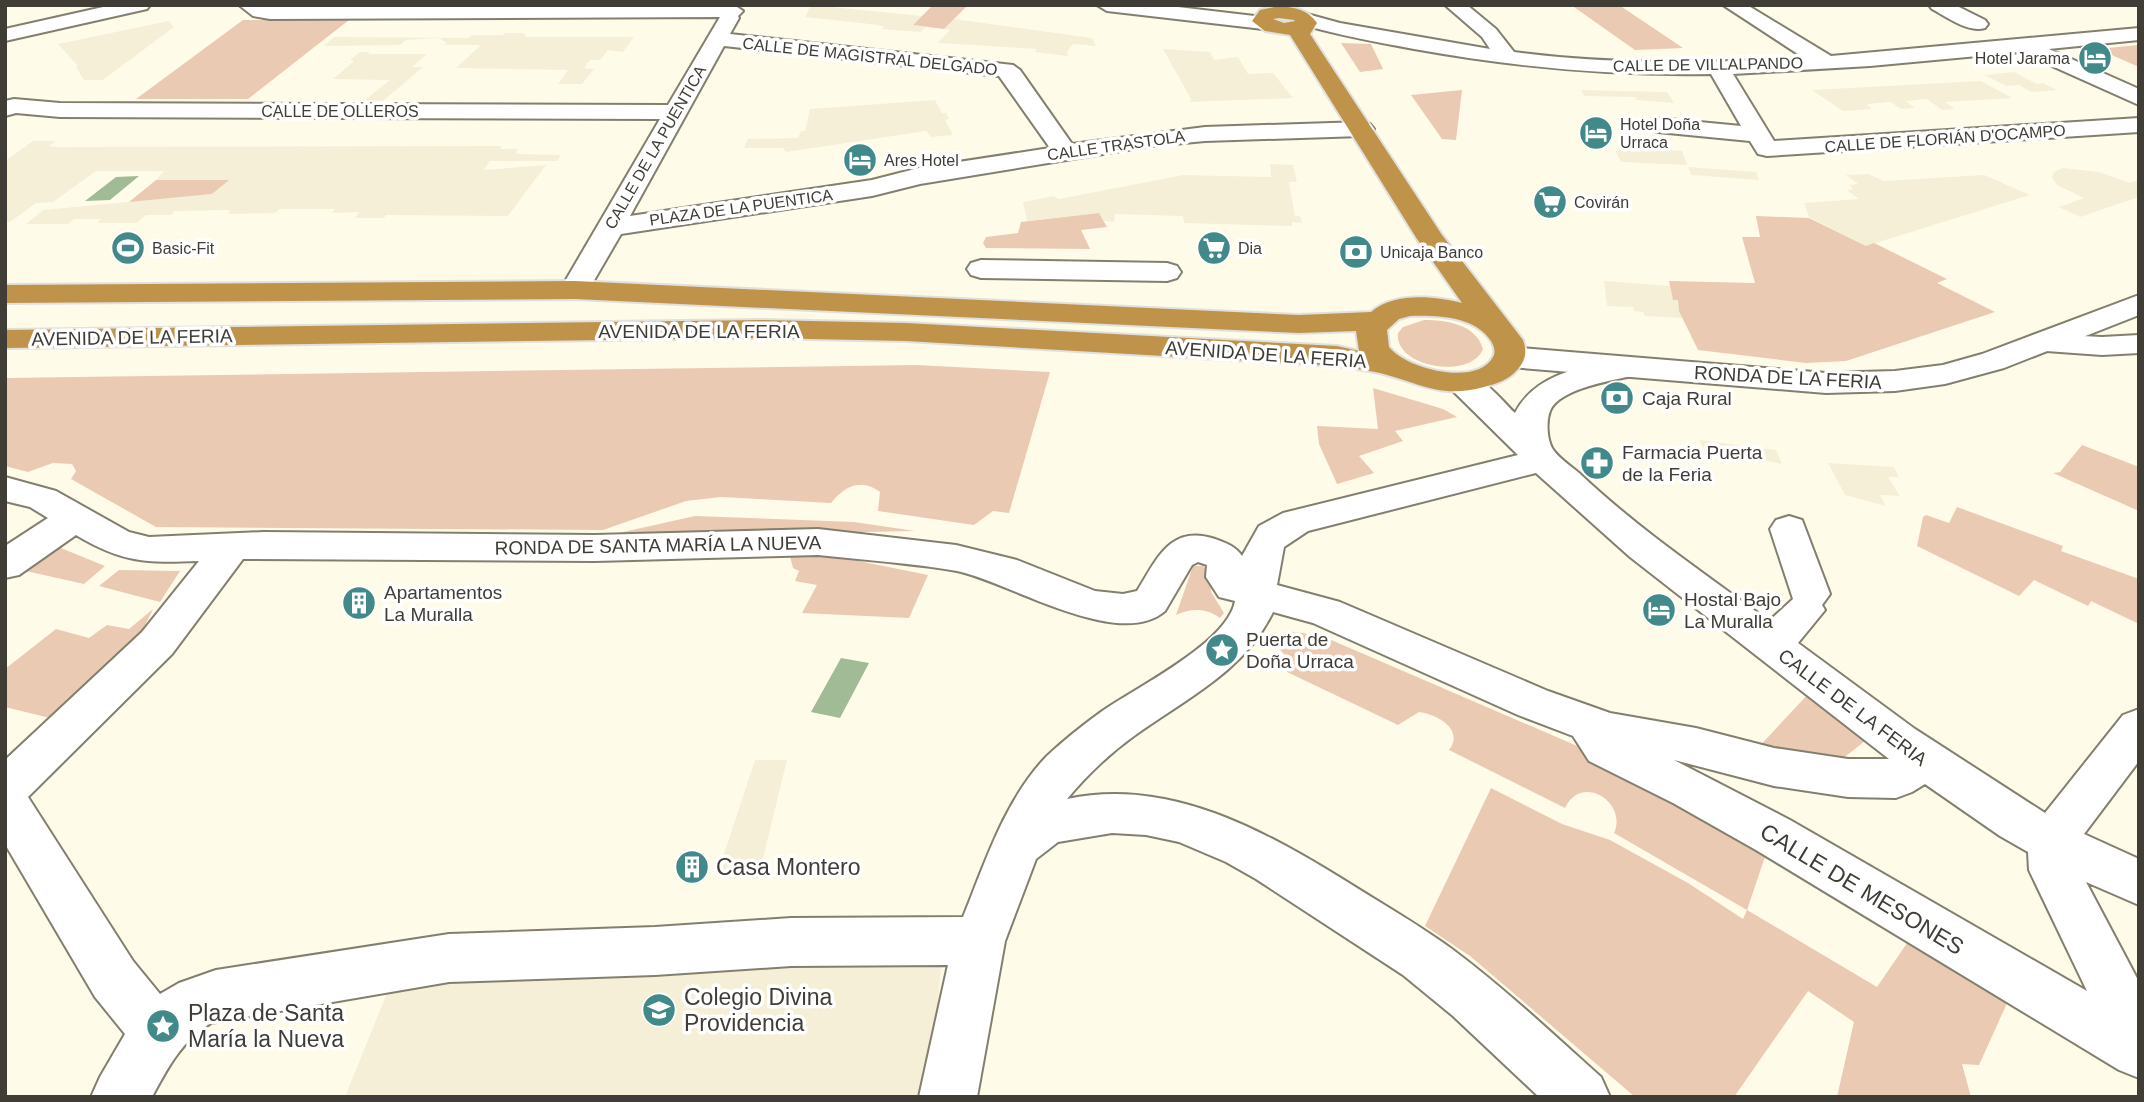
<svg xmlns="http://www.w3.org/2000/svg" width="2144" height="1102" font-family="Helvetica,sans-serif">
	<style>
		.built { fill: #f5efd7 }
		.green { fill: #eacab3 }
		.water { fill: #a0bb95 }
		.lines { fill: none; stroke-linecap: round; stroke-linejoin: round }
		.street-casing { stroke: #837f6f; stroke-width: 4 }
		.secondary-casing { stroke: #837f6f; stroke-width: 4 }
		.highway-casing { stroke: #e0e0df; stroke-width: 4 }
		.street { fill: #fff; fill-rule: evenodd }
		.secondary { fill: #fff; fill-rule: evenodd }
		.highway { fill: #c0934a; fill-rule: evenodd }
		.labels { text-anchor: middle; stroke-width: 7; stroke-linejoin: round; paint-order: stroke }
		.far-street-label { font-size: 16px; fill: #3f3d36; stroke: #fff }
		.far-poi-label { font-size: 16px; fill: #3f3d36; stroke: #fff; text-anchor: start }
		.street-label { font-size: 19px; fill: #3f3d36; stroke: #fff }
		.poi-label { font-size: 19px; fill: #3f3d36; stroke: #fff; text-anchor: start }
		.near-poi-label { font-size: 23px; fill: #3f3d36; stroke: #fff; text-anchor: start }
		.near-street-label { font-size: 23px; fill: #3f3d36; stroke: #fff }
	</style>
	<rect width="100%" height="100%" fill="#fffbe9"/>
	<path class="built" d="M811 5 922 16 913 25 926 27 920 32 882 29 884 27 879 25 805 17Z
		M954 19 1092 38 1096 46 1073 44 1066 53 1069 54 1067 56 1035 52 1037 49 938 43 950 30 944 29Z
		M169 21 174 27 103 80H84L76 67 78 66 58 44Z
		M506 33H522L526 35 525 37H634L623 52 608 50 600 60H590L584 68 594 69 582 84H558L568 70 456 68 481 45H445L447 43 439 38 406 40 400 45 324 46 334 37 469 38 472 35H502Z
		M1163 49 1210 52 1214 60 1238 57 1248 74 1273 73 1293 98 1190 102 1191 99Z
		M360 52H370L368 54H427L412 67H423L383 101 365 100 390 80 333 79 354 61 350 60Z
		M2014 72 2037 84 2043 83 2057 90 2031 92 2019 85 2007 86 1984 75Z
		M1981 81 2012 98 1945 102 1955 109 1942 110 1927 99 1906 101 1915 108 1901 109 1891 102 1867 104 1872 109 1843 111 1812 90Z
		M1581 90 1667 92 1674 103 1637 100 1635 97 1584 96Z
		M935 100 942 113H946L949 119 945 120 953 135 931 137 926 131 786 152 783 148H744L748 139 798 138 801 131H805L810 109Z
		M33 141H56L49 146 56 147 502 146 500 149H518L516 154 561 155 557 161H490L484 170 546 165 508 216 386 215 384 218H355L359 212 332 213 335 209H280L275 213 228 214 230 210 175 211 171 215H146L137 223H97L101 219H74L68 224H26L43 210 212 194 227 180H156L164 171H96L53 202 36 203 10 222H5V206L8 203H5V161Z
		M1618 146 1682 151 1687 165 1621 162 1615 151H1619Z
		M1270 164 1293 165 1297 182H1289L1295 216H1300L1302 223 1292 222V226L1184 223 1183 216 1115 214 1114 222 1104 221 1099 213 1027 221 1023 202 1054 196 1059 199 1183 175 1271 177Z
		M1688 167 1756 172 1759 180 1691 175Z
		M2063 168 2099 172 2130 183 2139 180V197L2080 217 2059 207 2084 198 2057 185 2052 178 2054 172Z
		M1868 174 1884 181 1984 175 2030 195 1866 246 1809 217 1804 203 1859 199 1847 190 1853 189 1849 185 1858 184 1846 175Z
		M1604 281 1670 286 1673 299 1678 300 1684 318 1645 316 1643 312 1634 311 1633 307 1607 306Z
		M1699 440 1776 450 1782 464 1704 449Z
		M1828 463 1894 467 1899 477H1888L1900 496 1880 495 1886 506 1845 495Z
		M755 760H787L758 879 717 875Z
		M783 965 941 966 936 1032 922 1097H345L389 988 446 979Z"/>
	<path class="green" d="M933 5H968L944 29 913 25Z
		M1571 5H1619L1683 48 1635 50Z
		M243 20H349L248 99H136Z
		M1341 43 1371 44 1383 69 1360 72Z
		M2139 45V67L2098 49 2138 45Z
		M1462 90 1456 140 1442 139 1411 95Z
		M156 180H229L212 194 129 202Z
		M1099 213 1107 227 1081 230 1090 249 986 248 983 243 986 237 1018 233 1021 222Z
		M1756 216 1809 218 1866 246 1874 243 1947 279 1937 283 1995 312 1846 361 1806 363 1698 350 1679 311 1678 300H1673L1669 281 1755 283 1742 237H1760Z
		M1424 320C1446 320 1476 324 1483 349 1471 380 1394 368 1398 333L1403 327Z
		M916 365 1050 372 1009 513 993 511 974 525 878 511 880 492C861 478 845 486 831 503L721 497 686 501 603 530 156 527 71 479 76 471 72 464 53 463 28 472 5 466V378Z
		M1373 388 1443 409 1457 417 1395 431 1403 441 1359 456 1374 473 1337 484 1319 444 1317 426 1378 429Z
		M2082 445 2139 467V511L2053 473 2060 472Z
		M1957 507 2063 546 2061 551 2139 579V624L2091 601 2088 606 2034 580 2019 596 1917 546 1923 517 1926 515 1949 523Z
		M695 516 854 522 915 531 601 537Z
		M51 544 105 566 84 584 17 569Z
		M799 549 928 575 909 618 802 613 817 585 795 581 799 571 793 568 790 556Z
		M1193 566H1203L1210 574 1211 592 1224 613 1220 618C1206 608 1192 608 1176 615Z
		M119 570 180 571 160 602 99 586Z
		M153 609 132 651 54 719 5 707V669L56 629 89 638 107 625 129 629Z
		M1288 631 1322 636 1605 758 1770 842 1747 910 1877 987 1914 933 2013 990 1979 1065 1962 1064 1971 1097H1837L1854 1022 1808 991 1734 1097H1635L1470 956 1425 926 1491 788 1562 824 1610 840 1688 883 1743 919 1747 910 1614 833C1628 802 1581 773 1565 808L1449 750C1465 729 1436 714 1419 712L1398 725 1287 672 1290 666C1285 652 1279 648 1267 642Z
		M1811 691 1870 737 1837 763 1755 751Z"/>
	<path class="water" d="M139 176 110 200 85 201 116 177Z
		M841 658 869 663 840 718 811 712Z"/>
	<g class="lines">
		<g class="street-casing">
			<path id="street" d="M112 5H150L147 9 5 41V29Z
				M239 5H734L743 11 738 16 739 18 730 34 1013 65 1020 70 1072 144 1205 127 1362 122 1370 124 1374 129 1370 134 1362 136 1205 141 1152 146 920 184 872 196 621 234 585 296 575 299 565 296 560 290 660 119 60 117 16 113 5 116V101L14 99 60 103 668 105 720 17 270 19 253 16ZM724 46 999 76 1050 148 919 168 872 180 630 216Z
				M1097 5H1161L1263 17 1270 19 1273 23 1270 27 1263 29 1107 11Z
				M1445 5H1467L1496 29 1514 52C1611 65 1708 63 1804 58L1723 5H1747L1831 56 2139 28V40L2049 49 2139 89V105L2021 52 1870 66 1733 74 1774 141 2139 118V132L1767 156 1758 154 1750 141 1658 132 1650 130 1646 125 1650 120 1658 118 1741 126 1711 74C1611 76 1514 67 1414 49 1376 42 1338 35 1300 24L1297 20 1300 16 1307 14 1340 23 1490 49 1482 37Z
				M1929 5H1955L1985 20 1988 24 1985 28C1968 33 1947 17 1932 9Z
				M981 260 1167 263 1177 266 1181 272 1177 278 1167 281 981 278 971 275 967 269 971 263Z
				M2043 334 2102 337 2139 335V353L2102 355 2032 350 2027 343 2032 336Z
				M1625 358 1636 361 1641 368 1636 375C1615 380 1559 388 1550 411 1546 421 1547 438 1552 448 1557 457 1571 466 1579 473 1637 528 1705 574 1769 621L1793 599 1770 529 1776 520 1789 516 1802 520 1830 594 1822 605 1825 610 1798 643 1915 729 2045 813 2123 715 2139 709V761L2084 834 2139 859V905L2086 882 2139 982V1078L2119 1070 1756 850 1673 803 1589 761 1573 736 1518 715 1313 623 1273 612C1244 672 1185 699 1134 736 1109 754 1086 776 1067 799 1169 777 1265 831 1349 883 1384 905 1419 925 1452 949 1504 988 1552 1033 1601 1077L1610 1097H1539L1453 1016 1403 975 1256 879 1226 862 1179 842 1146 835 1112 833 1058 842 1036 859 1005 941 977 1097H919L948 965 791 966 655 975 449 982 211 1023C182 1040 167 1069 152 1097H91L100 1077 125 1034 95 997 5 844V760L142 632 199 561C146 563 123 563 76 535L19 575 5 578V546L48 518 30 507 5 501V477L56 491 129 532 149 537 264 532 595 535 818 529 956 545 1017 560 1095 591 1123 594 1137 591C1157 559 1170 524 1215 539 1226 543 1235 546 1242 556L1259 526 1283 513 1518 455 1451 389 1447 382 1451 375C1479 368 1497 396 1515 413 1536 372 1584 367 1625 358ZM1536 473 1630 557 1889 759H1848L1774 748 1696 728 1610 713 1548 691 1340 602 1277 585 1284 547 1308 531ZM818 555C864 560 911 563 957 571 1009 582 1119 651 1165 611L1192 565 1198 562 1207 565 1206 577 1219 597 1235 601C1228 643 1135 688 1101 712 1083 725 1063 741 1047 756 1005 799 985 863 963 917L791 918 655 927 449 934 216 970 179 983 160 994 133 961 28 797 172 654 243 559 595 561ZM1674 760 1774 786 1848 797 1896 798 1912 792 1925 784 2000 836 2028 852 2029 870 2087 991 1790 820Z"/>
		</g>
		<g class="secondary-casing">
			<path id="secondary" d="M2139 295V315L2004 368 1945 384 1895 391 1826 393 1510 367 1499 364 1494 357 1499 350 1510 347 1826 373 1895 371 1943 365 1982 354Z"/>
		</g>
		<g class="highway-casing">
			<path id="highway" d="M1279 6C1296 8 1307 9 1317 23L1310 34 1319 48 1442 235 1523 340C1528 354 1525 363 1513 374 1505 381 1495 384 1484 387 1440 399 1420 383 1380 373 1366 370 1351 368 1337 366L906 341 763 338 5 348V330L763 320 906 323 1337 346 1359 351 1356 331 1299 333 575 299 5 303V285L575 281 1299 315 1371 312C1394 292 1434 296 1462 303L1417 239 1290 35 1265 31 1252 21 1260 10ZM1279 18 1294 20 1295 21 1284 23 1273 19ZM1410 316C1436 315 1475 316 1491 341 1494 346 1496 351 1493 357 1477 387 1406 369 1389 347L1387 330 1399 319Z"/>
		</g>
		<use href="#street" class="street"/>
		<use href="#secondary" class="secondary"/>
		<use href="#highway" class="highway"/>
	</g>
	<defs>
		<g id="hotel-disc" transform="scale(1.75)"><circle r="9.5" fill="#428a8a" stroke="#fff"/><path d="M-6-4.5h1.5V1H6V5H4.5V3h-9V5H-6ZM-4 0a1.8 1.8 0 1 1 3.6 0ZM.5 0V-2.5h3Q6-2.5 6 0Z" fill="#fff"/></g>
		<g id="supermarket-disc" transform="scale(1.75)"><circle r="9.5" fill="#428a8a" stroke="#fff"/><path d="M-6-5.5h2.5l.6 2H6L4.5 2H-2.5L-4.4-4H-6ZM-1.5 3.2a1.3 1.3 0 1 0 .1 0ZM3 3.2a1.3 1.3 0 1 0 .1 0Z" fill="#fff"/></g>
		<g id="stadium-disc" transform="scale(1.75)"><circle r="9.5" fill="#428a8a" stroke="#fff"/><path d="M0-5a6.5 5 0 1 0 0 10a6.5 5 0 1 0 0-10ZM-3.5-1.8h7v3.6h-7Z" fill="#fff"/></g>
		<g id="bank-disc" transform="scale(1.75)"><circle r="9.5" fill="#428a8a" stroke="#fff"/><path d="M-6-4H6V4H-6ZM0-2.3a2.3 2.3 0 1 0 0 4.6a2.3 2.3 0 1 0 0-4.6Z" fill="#fff"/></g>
		<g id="pharmacy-disc" transform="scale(1.75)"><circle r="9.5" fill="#428a8a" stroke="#fff"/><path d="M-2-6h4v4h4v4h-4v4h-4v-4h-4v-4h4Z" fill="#fff"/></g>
		<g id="building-disc" transform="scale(1.75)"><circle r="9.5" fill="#428a8a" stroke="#fff"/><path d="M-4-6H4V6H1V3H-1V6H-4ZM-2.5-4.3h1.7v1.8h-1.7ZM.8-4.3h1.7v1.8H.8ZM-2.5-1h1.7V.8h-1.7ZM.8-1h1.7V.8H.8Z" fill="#fff"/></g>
		<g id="sight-disc" transform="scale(1.75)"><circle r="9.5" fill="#428a8a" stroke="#fff"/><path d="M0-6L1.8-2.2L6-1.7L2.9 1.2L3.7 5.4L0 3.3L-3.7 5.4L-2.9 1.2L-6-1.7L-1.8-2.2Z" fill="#fff"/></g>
		<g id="school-disc" transform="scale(1.75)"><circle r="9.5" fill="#428a8a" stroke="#fff"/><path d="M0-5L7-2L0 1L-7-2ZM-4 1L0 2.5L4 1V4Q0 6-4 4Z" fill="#fff"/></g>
	</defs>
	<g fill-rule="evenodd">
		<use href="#hotel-disc" x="2095" y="58"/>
		<use href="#hotel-disc" x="1596" y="133"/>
		<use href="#hotel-disc" x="860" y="160"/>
		<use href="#supermarket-disc" x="1550" y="202"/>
		<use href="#stadium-disc" x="128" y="248"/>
		<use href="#supermarket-disc" x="1214" y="248"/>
		<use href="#bank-disc" x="1356" y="252"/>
		<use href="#bank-disc" x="1617" y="398"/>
		<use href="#pharmacy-disc" x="1597" y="463"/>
		<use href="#building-disc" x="359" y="603"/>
		<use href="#hotel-disc" x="1659" y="610"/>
		<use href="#sight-disc" x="1222" y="650"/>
		<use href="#building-disc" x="692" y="867"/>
		<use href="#school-disc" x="659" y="1010"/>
		<use href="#sight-disc" x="163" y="1026"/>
	</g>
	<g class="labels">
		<g class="far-street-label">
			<text transform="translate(870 56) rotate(6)" y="6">CALLE DE MAGISTRAL DELGADO</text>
			<text transform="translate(1708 64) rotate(-1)" y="6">CALLE DE VILLALPANDO</text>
			<text x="340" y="117">CALLE DE OLLEROS</text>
			<text transform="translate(1945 138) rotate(-4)" y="6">CALLE DE FLORIÁN D'OCAMPO</text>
			<text transform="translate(1116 145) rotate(-8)" y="6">CALLE TRASTOLA</text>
			<text transform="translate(655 147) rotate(-60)" y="6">CALLE DE LA PUENTICA</text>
			<text transform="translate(741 207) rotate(-8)" y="6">PLAZA DE LA PUENTICA</text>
		</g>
		<g class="far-poi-label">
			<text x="2070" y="64" text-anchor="end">Hotel Jarama</text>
			<text x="1620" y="130">Hotel Doña<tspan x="1620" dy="18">Urraca</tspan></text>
			<text x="884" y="166">Ares Hotel</text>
			<text x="1574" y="208">Covirán</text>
			<text x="152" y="254">Basic-Fit</text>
			<text x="1238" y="254">Dia</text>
			<text x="1380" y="258">Unicaja Banco</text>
		</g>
		<g class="street-label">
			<text x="699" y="338">AVENIDA DE LA FERIA</text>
			<text transform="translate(132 337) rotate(-1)" y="7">AVENIDA DE LA FERIA</text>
			<text transform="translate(1266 354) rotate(4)" y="7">AVENIDA DE LA FERIA</text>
			<text transform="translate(1788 377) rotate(3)" y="7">RONDA DE LA FERIA</text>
			<text transform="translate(658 545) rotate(-1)" y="7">RONDA DE SANTA MARÍA LA NUEVA</text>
			<text transform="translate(1853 707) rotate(37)" y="7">CALLE DE LA FERIA</text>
		</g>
		<g class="poi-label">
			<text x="1642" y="405">Caja Rural</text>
			<text x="1622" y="459">Farmacia Puerta<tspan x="1622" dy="22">de la Feria</tspan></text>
			<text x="384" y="599">Apartamentos<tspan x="384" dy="22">La Muralla</tspan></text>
			<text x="1684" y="606">Hostal Bajo<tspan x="1684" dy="22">La Muralla</tspan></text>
			<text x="1246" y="646">Puerta de<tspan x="1246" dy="22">Doña Urraca</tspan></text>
		</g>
		<g class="near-poi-label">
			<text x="716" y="875">Casa Montero</text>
			<text x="684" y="1005">Colegio Divina<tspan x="684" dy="26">Providencia</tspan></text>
			<text x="188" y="1021">Plaza de Santa<tspan x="188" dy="26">María la Nueva</tspan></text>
		</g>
		<g class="near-street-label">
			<text transform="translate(1862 889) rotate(31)" y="8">CALLE DE MESONES</text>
		</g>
	</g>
	<rect width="2144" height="1102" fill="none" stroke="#3f3d36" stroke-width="14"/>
</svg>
